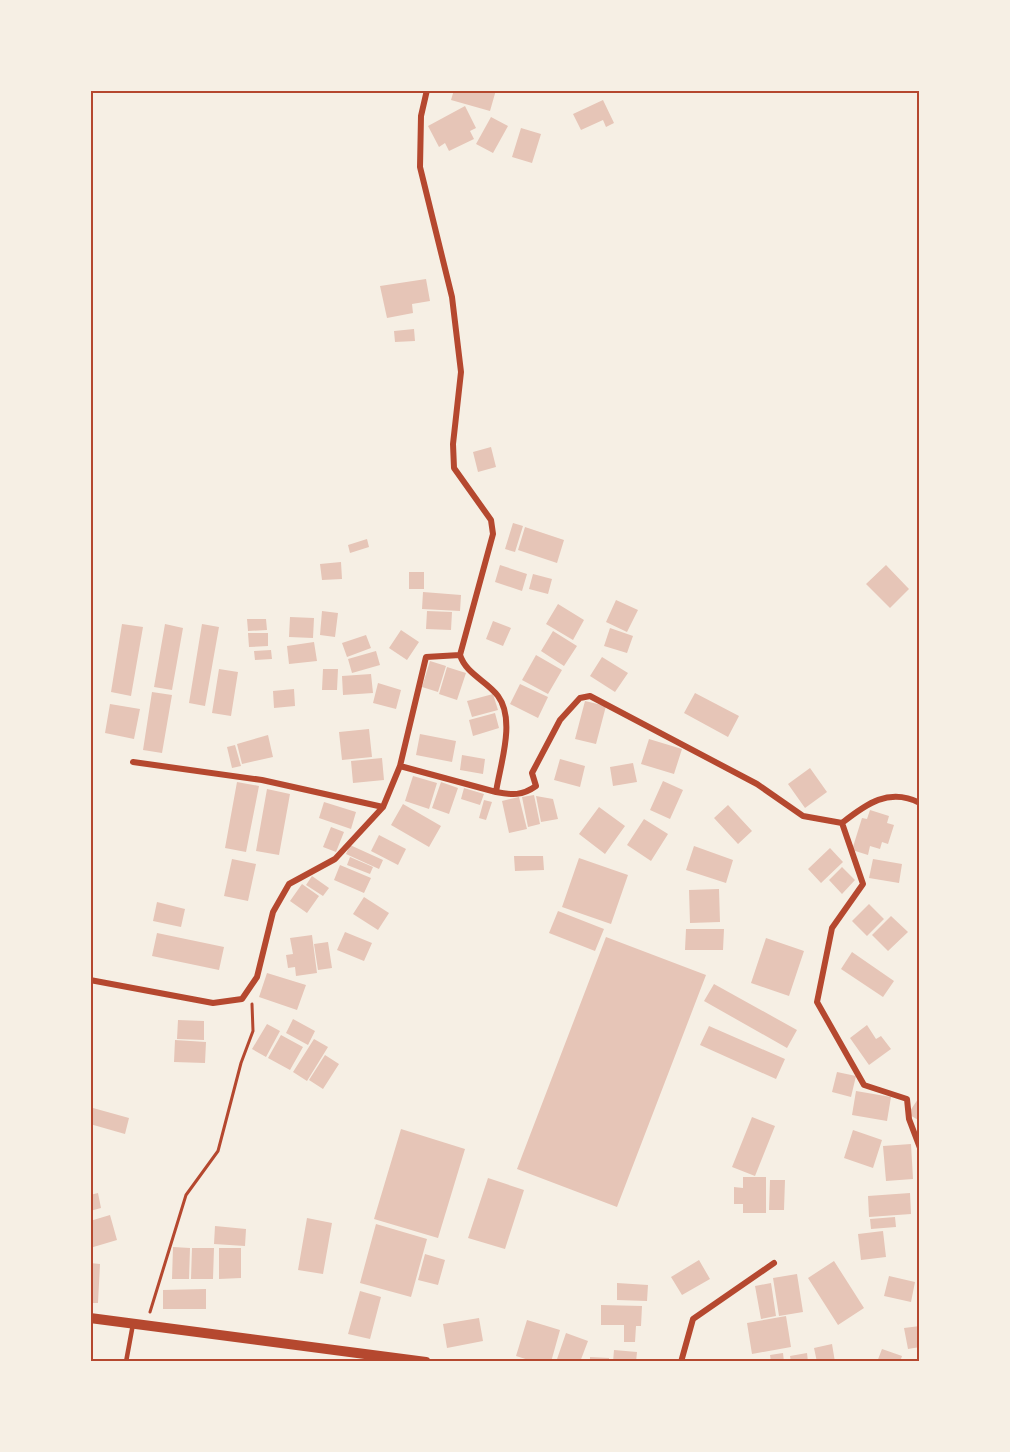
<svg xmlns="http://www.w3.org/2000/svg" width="1010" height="1452" font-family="'Open Sans',sans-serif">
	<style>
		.building { fill: #e6c5b7 }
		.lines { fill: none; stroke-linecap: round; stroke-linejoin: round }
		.path { stroke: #b5482f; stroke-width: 3 }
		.service { stroke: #b5482f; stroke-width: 4.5 }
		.minor { stroke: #b5482f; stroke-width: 6 }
		.tertiary { stroke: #b5482f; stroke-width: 10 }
		.neatline { fill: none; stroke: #b5482f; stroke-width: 2 }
	</style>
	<rect width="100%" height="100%" fill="#f6efe4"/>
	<path class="building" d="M454 90H496L490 111 451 100Z
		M603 100 614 123 606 127 603 120 581 130 573 114Z
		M465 106 476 128 470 131 474 139 449 151 445 143 439 147 428 126Z
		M491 117 508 126 493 153 476 144Z
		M521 128 541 134 532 163 512 157Z
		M426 279 430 301 412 304 413 313 387 318 380 286Z
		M414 329 415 341 395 342 394 331Z
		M491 447 496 467 478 472 473 452Z
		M513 523 523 526 515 552 505 549Z
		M525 527 564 540 557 563 518 550Z
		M367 539 369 547 350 553 348 545Z
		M341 562 342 579 322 580 320 564Z
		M500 565 527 574 522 591 495 582Z
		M886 565 909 589 890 608 866 584Z
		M409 572H424V589H409Z
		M533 574 552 579 548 594 529 589Z
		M423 592 461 595 460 611 422 609Z
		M616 600 638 610 627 632 606 622Z
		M558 604 584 620 573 640 546 624Z
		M322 611 338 613 335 637 320 635Z
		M427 611 452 612 451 630 426 629Z
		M290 617 314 618 313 638 289 637Z
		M247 619H266L267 630 248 631Z
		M493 621 511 628 503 646 486 639Z
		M122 624 143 627 131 696 111 692Z
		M165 624 183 628 172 690 154 687Z
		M202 624 219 627 205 706 189 703Z
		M610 628 633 636 627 653 604 646Z
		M401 630 419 642 407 660 389 648Z
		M553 631 577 646 564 666 541 651Z
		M248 633H268V646L249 647Z
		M366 635 371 648 347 657 342 643Z
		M314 642 317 661 289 664 287 646Z
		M271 650 272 659 255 660 254 651Z
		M376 651 380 665 352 673 348 659Z
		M536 655 562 670 548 694 522 680Z
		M602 657 628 673 615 692 590 676Z
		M430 661 446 666 438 692 422 687Z
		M447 667 466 673 457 700 439 694Z
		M219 669 238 672 231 716 212 713Z
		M323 669H338L337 690H322Z
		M371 674 373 693 343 695 342 676Z
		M378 683 401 690 396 709 373 703Z
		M520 684 548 697 538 718 510 704Z
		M294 689 295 706 274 708 273 691Z
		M152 692 172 695 162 753 143 750Z
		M695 693 739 716 728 737 684 713Z
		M493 694 498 710 472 717 467 701Z
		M585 701 606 706 596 744 575 739Z
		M110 704 140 709 134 739 105 733Z
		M495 713 499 728 473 736 469 720Z
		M369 729 372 757 342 760 339 732Z
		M420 734 456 741 452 762 416 755Z
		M268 735 273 757 242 764 237 744Z
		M649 739 682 749 674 774 641 764Z
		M235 745 241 766 232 768 227 747Z
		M462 755 485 759 483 774 460 770Z
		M382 758 384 780 353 783 351 761Z
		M560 759 585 766 580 787 554 780Z
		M633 763 637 782 613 786 610 767Z
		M810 768 827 792 805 808 788 784Z
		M413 776 437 783 429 809 405 801Z
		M663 781 683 790 670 819 650 810Z
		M237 782 259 786 246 852 225 848Z
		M441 782 458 788 449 814 432 808Z
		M464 788 484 794 480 805 461 799Z
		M267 789 290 794 279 855 256 851Z
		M534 795 540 824 528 827 522 797Z
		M536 796 553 799 558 819 541 822Z
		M519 797 527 829 509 833 502 801Z
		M484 800 492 802 486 820 479 818Z
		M324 802 356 812 351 829 319 818Z
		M403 804 441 826 429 847 391 825Z
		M728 805 752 831 738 844 714 818Z
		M599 807 625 826 605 854 579 834Z
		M870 810 889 816 887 823 894 825 888 844 882 842 880 849 870 846 868 855 852 850 862 818 867 819Z
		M644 819 668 834 651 861 627 845Z
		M331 827 344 832 336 852 323 847Z
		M379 835 406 849 398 865 371 851Z
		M350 845 383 860 379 869 346 854Z
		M694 846 733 860 726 883 686 870Z
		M830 848 843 862 821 883 808 869Z
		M514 856H543L544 870 515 871Z
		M350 857 373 867 370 874 347 865Z
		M579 858 628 875 611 924 562 907Z
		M232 859 256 864 248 901 224 896Z
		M873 859 902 864 899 883 869 878Z
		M340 865 371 878 364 893 334 880Z
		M842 867 855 880 842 894 829 880Z
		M312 876 329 888 323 896 306 885Z
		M302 884 319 896 307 913 290 901Z
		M719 889 720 922 690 923 689 890Z
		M364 897 389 913 378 930 353 914Z
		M157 902 185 909 181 927 153 921Z
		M869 904 884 919 867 936 852 921Z
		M558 911 604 929 595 951 549 933Z
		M891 916 908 932 888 951 872 935Z
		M686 929H724L723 950H685Z
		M345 932 372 943 364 961 337 950Z
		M157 933 224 947 219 970 152 956Z
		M312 935 317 973 296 976 295 967 288 968 286 955 293 954 290 938Z
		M606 937 706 975 617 1207 517 1169Z
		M766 938 804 951 789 996 751 983Z
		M328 942 332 968 318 970 314 944Z
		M852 952 894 981 883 997 841 969Z
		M267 973 306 985 297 1010 259 997Z
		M714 984 797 1030 787 1048 704 1001Z
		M293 1019 315 1031 308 1045 286 1033Z
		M178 1020 204 1021V1040L177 1039Z
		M267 1024 280 1031 266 1057 252 1049Z
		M867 1025 876 1039 881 1036 891 1049 869 1065 850 1038Z
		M709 1026 785 1059 776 1079 700 1045Z
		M281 1035 303 1047 290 1070 268 1058Z
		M314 1039 328 1047 307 1081 293 1072Z
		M175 1040 206 1042 205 1063 174 1062Z
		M325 1055 339 1064 323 1089 309 1080Z
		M837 1072 856 1076 851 1097 832 1092Z
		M856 1091 891 1097 887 1121 852 1115Z
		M920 1096V1121L908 1114Z
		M93 1108 129 1118 125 1134 90 1124Z
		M752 1117 775 1126 755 1176 732 1167Z
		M401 1129 465 1149 438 1238 374 1219Z
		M853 1130 882 1140 873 1168 844 1158Z
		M911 1144 913 1179 886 1181 883 1146Z
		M743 1177H766V1213H743V1204H734V1187L743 1188Z
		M488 1178 524 1190 505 1249 468 1238Z
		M770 1180H785L784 1210H769Z
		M98 1193 101 1208 90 1211V1195Z
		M910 1193 911 1214 869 1217 868 1196Z
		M110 1215 117 1240 90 1248V1221Z
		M895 1217 896 1227 871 1229 870 1219Z
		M307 1218 332 1223 323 1274 298 1270Z
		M376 1224 427 1239 411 1297 360 1283Z
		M215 1226 246 1229 245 1246 214 1244Z
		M883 1231 886 1257 861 1260 858 1234Z
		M173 1247 190 1248 189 1279H172Z
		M192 1248H214L213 1279H191Z
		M219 1248H241V1278L219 1279Z
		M425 1254 445 1260 438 1285 418 1280Z
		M699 1260 710 1279 682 1295 671 1277Z
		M834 1261 864 1308 838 1325 808 1278Z
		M90 1263 100 1264 98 1303H90Z
		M797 1274 803 1312 779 1316 773 1278Z
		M889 1276 915 1282 911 1302 884 1296Z
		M617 1283 648 1285 647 1301 617 1300Z
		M771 1283 776 1316 761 1319 755 1286Z
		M206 1289V1309H163V1290Z
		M360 1291 381 1297 370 1339 348 1334Z
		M601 1305 642 1306 641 1326H636L635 1342H624V1325H601Z
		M786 1316 791 1347 752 1354 747 1323Z
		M479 1318 483 1341 447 1348 443 1324Z
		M527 1320 560 1330 551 1362H535L516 1356Z
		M920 1326V1347L908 1349 904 1328Z
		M566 1333 588 1341 580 1362H556Z
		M832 1344 835 1362H817L814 1348Z
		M882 1349 902 1356 900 1362H877Z
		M614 1350 637 1352 636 1362H613Z
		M783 1353 784 1362H771L770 1355Z
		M807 1353 808 1362H791L790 1356Z
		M590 1357 609 1358V1362H590Z"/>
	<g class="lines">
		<path class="path" d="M150 1312 186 1195 218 1151 241 1063 253 1031 252 1004"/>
		<path class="service" d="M126 1362 133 1324"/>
		<path class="minor" d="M133 762 262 780 383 807
			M400 766 426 657 460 655
			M496 792C512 795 522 796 536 786L532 773 560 720 580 698 590 696 757 784 803 816 842 823C866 804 889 787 920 803
			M842 823 863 884 832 928 817 1002 864 1085 907 1099 909 1119 920 1148
			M90 980 213 1003 242 999 257 977 273 912 289 884 335 859 383 807 400 766 496 792C500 765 516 720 498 696 487 681 466 674 460 655L493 534 491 520 454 468 453 444 461 372 452 297 420 167 421 116 427 90
			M681 1362 693 1319 774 1263"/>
		<path class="tertiary" d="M90 1318 426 1362"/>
	</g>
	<rect width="1010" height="1452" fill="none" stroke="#f6efe4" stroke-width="183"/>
	<rect x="92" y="92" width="826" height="1268" class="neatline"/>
</svg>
